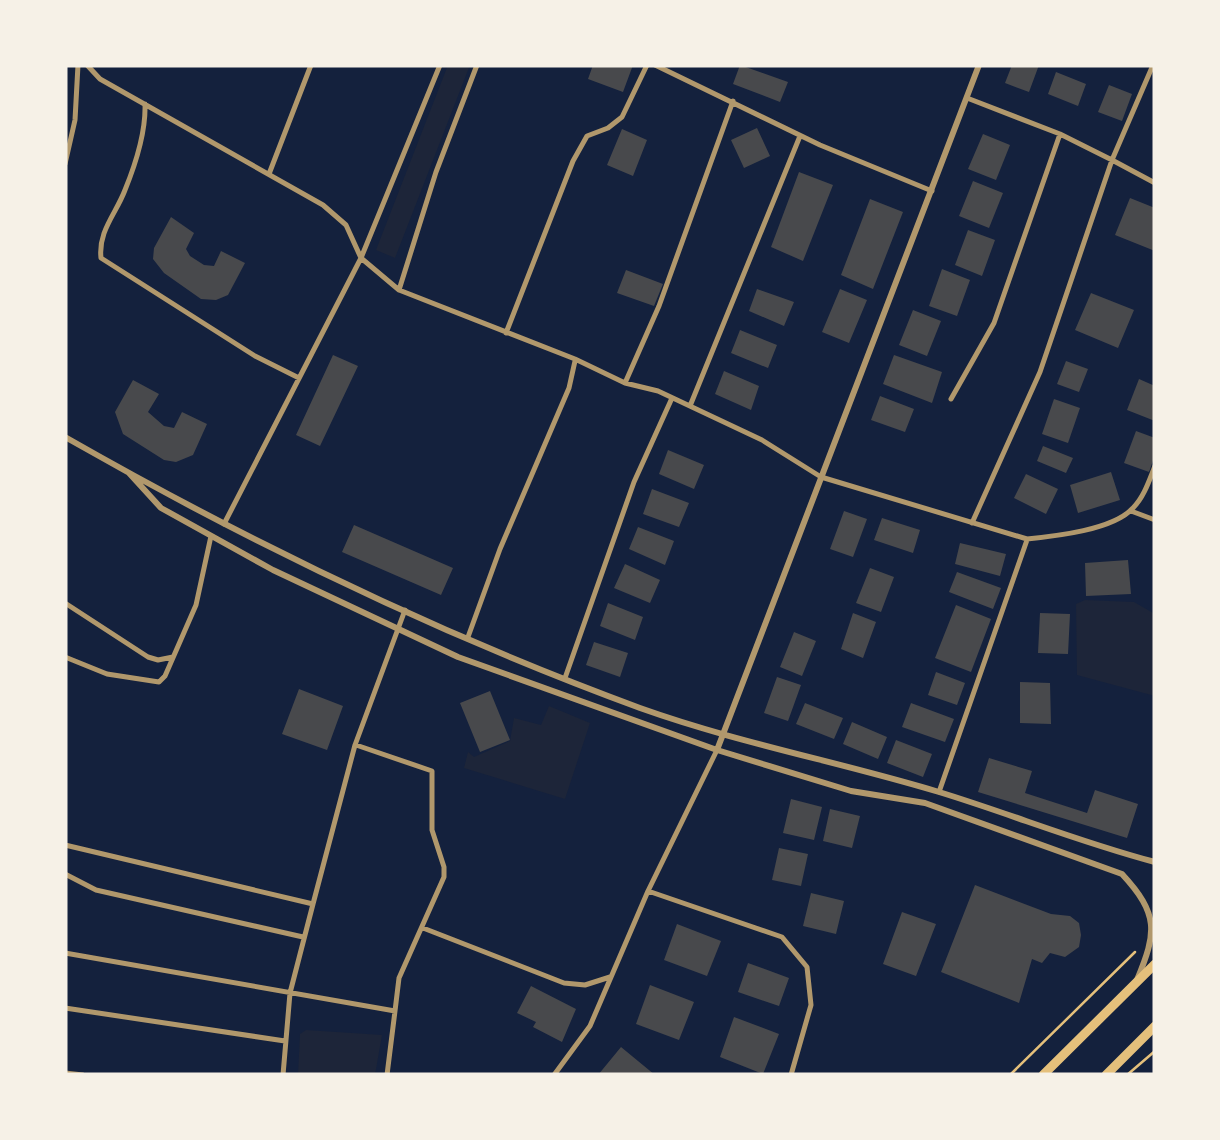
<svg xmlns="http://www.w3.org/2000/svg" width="1220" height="1140" font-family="'Golos Text',sans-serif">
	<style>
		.green { fill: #1d2539 }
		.building { fill: #48494c }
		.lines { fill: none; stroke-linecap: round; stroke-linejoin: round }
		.path { stroke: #e5c07b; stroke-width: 2.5 }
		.minor { stroke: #b1986c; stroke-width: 5 }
		.tertiary { stroke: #b1986c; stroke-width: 6 }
		.trunk { stroke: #e5c07b; stroke-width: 9 }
	</style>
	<rect width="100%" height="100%" fill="#14213d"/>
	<path class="green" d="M448 65H470L395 258 376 250Z
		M1085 600 1134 602 1155 614V696L1077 675 1076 604Z
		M549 706 590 723 565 799 464 768 468 752 474 757 510 741 514 718 541 725Z
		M306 1030 382 1035 375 1075H298L300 1034Z"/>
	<path class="building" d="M593 65H633L623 92 588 79Z
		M740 65 788 82 780 102 733 84Z
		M1012 65H1039L1029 92 1005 83Z
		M1056 72 1086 84 1078 106 1048 94Z
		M1109 85 1132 94 1122 121 1098 112Z
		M757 128 770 156 744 168 731 140Z
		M622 129 647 140 633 176 607 165Z
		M983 134 1010 145 996 180 968 169Z
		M799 172 833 185 803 261 771 247Z
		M973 181 1003 193 989 228 959 216Z
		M1130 198 1155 208V251L1115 235Z
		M870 199 903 212 873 289 841 275Z
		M171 217 194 233 186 249 190 256 204 265 214 266 221 251 245 263 228 295 216 300 201 299 164 273 153 259 154 248Z
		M968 230 995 240 982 276 955 265Z
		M942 269 970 280 957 316 929 306Z
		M626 270 663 284 654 306 617 293Z
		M757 289 794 302 784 326 749 311Z
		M840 289 867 300 849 343 822 332Z
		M1091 293 1134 310 1118 348 1075 330Z
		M913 310 941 321 927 356 899 345Z
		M740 330 777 345 768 368 731 353Z
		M333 355 358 366 320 446 296 435Z
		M894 355 942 372 932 403 883 384Z
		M1066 361 1088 369 1079 392 1057 384Z
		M724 371 759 386 751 410 715 394Z
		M1139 379 1155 386V421L1127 410Z
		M133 380 159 394 148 412 164 426 174 428 182 412 207 424 193 455 176 462 164 460 123 434 115 412Z
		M880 396 914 409 905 432 871 420Z
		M1054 399 1080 408 1068 443 1042 434Z
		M1136 431 1155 438V455L1149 472 1124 463Z
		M1043 446 1073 458 1066 473 1037 461Z
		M668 450 704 465 694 489 659 474Z
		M1111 472 1120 500 1078 513 1070 485Z
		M1026 474 1058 489 1046 514 1014 498Z
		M652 489 689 503 679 527 643 514Z
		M844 511 867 519 853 557 830 549Z
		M882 518 920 530 913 553 874 540Z
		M354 525 453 568 441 595 342 552Z
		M638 527 674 541 665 565 629 549Z
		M960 543 1006 554 1000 576 955 564Z
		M1128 560 1131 594 1086 596 1085 563Z
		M625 564 660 580 650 603 614 588Z
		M870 568 894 577 881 612 856 603Z
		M957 572 1001 588 993 609 949 592Z
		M608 603 643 617 635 640 600 626Z
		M956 605 991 619 971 672 935 658Z
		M853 613 876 622 863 658 841 649Z
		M1040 613 1070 614 1068 654 1038 653Z
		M794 632 816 641 802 676 780 667Z
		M594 642 628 653 620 677 586 665Z
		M936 672 965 683 957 705 928 695Z
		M777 677 801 685 788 721 764 713Z
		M1020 682 1050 683 1051 724 1020 723Z
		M299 689 343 706 327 750 282 734Z
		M490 691 510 740 480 752 460 703Z
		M805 703 843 718 834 739 796 724Z
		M911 703 954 719 945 742 902 727Z
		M852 722 887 737 878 759 843 744Z
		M896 740 932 754 923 777 887 763Z
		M989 758 1032 771 1025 793 1087 813 1095 790 1138 804 1127 838 978 792Z
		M791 799 822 807 814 840 783 833Z
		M830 809 860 816 852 848 823 841Z
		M779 848 808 854 801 886 772 880Z
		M975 885 1051 914 1070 916 1079 923 1081 935 1079 947 1065 957 1050 953 1042 963 1032 959 1019 1003 941 972Z
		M811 893 844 901 836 934 803 926Z
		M902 912 936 924 916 976 883 964Z
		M677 924 721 941 707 976 664 960Z
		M748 963 789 978 779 1006 738 992Z
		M650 985 694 1002 679 1040 636 1024Z
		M531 986 576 1009 562 1042 533 1027 536 1022 517 1013Z
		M734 1017 779 1034 763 1074 720 1057Z
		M621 1047 655 1075H598Z"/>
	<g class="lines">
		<path class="path" d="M1010 1075 1135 952
			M1127 1075 1155 1051"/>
		<path class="minor" d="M87 65 100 79 323 205 346 225 361 258 399 290 575 359 625 383 658 391 762 440 821 477 1027 539C1056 536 1113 530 1133 508 1144 497 1149 481 1155 466
			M655 65 820 145 932 191
			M967 98 1060 134 1112 160 1153 65
			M145 104C146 133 136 163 125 190 116 214 98 231 101 258L255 356 299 378
			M65 164 75 120 78 65
			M269 174 311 65
			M399 290 436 172 477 65
			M506 333 573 161 587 136 608 128 622 117 647 65
			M625 383 659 306 733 101
			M951 399 994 323 1060 134
			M690 406 800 136
			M1131 511 1155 520
			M972 523 1040 372 1112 160 1155 183
			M224 524 361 258 440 65
			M65 603 148 657 158 660 173 657
			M468 637 500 549 569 388 575 361
			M65 657 107 674 159 682 165 676 196 605 211 536
			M565 678 634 482 672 398
			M356 745 432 771V830L444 867V877L399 978 395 1011
			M939 792 1027 540
			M65 845 313 904
			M65 874 96 890 303 937
			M648 891 782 937 807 967 811 1005 791 1075
			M423 928 564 983 585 985 610 977
			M65 953 395 1011 387 1075
			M65 1008 285 1041
			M65 1073 83 1075
			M283 1075 290 993 313 904 355 745 405 610
			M554 1075 590 1026 648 891 717 750"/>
		<path class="tertiary" d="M65 437C249 542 441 635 640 708 738 743 840 762 939 792 1011 814 1082 843 1155 862
			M129 473 161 508 273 570 458 657 717 750 851 791 925 803 1122 874C1159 914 1157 932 1137 980
			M717 750 979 65"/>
		<path class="trunk" d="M1043 1075 1155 964
			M1106 1075 1155 1026"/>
	</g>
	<rect width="1220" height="1140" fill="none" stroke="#f6f1e7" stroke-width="135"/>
</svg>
